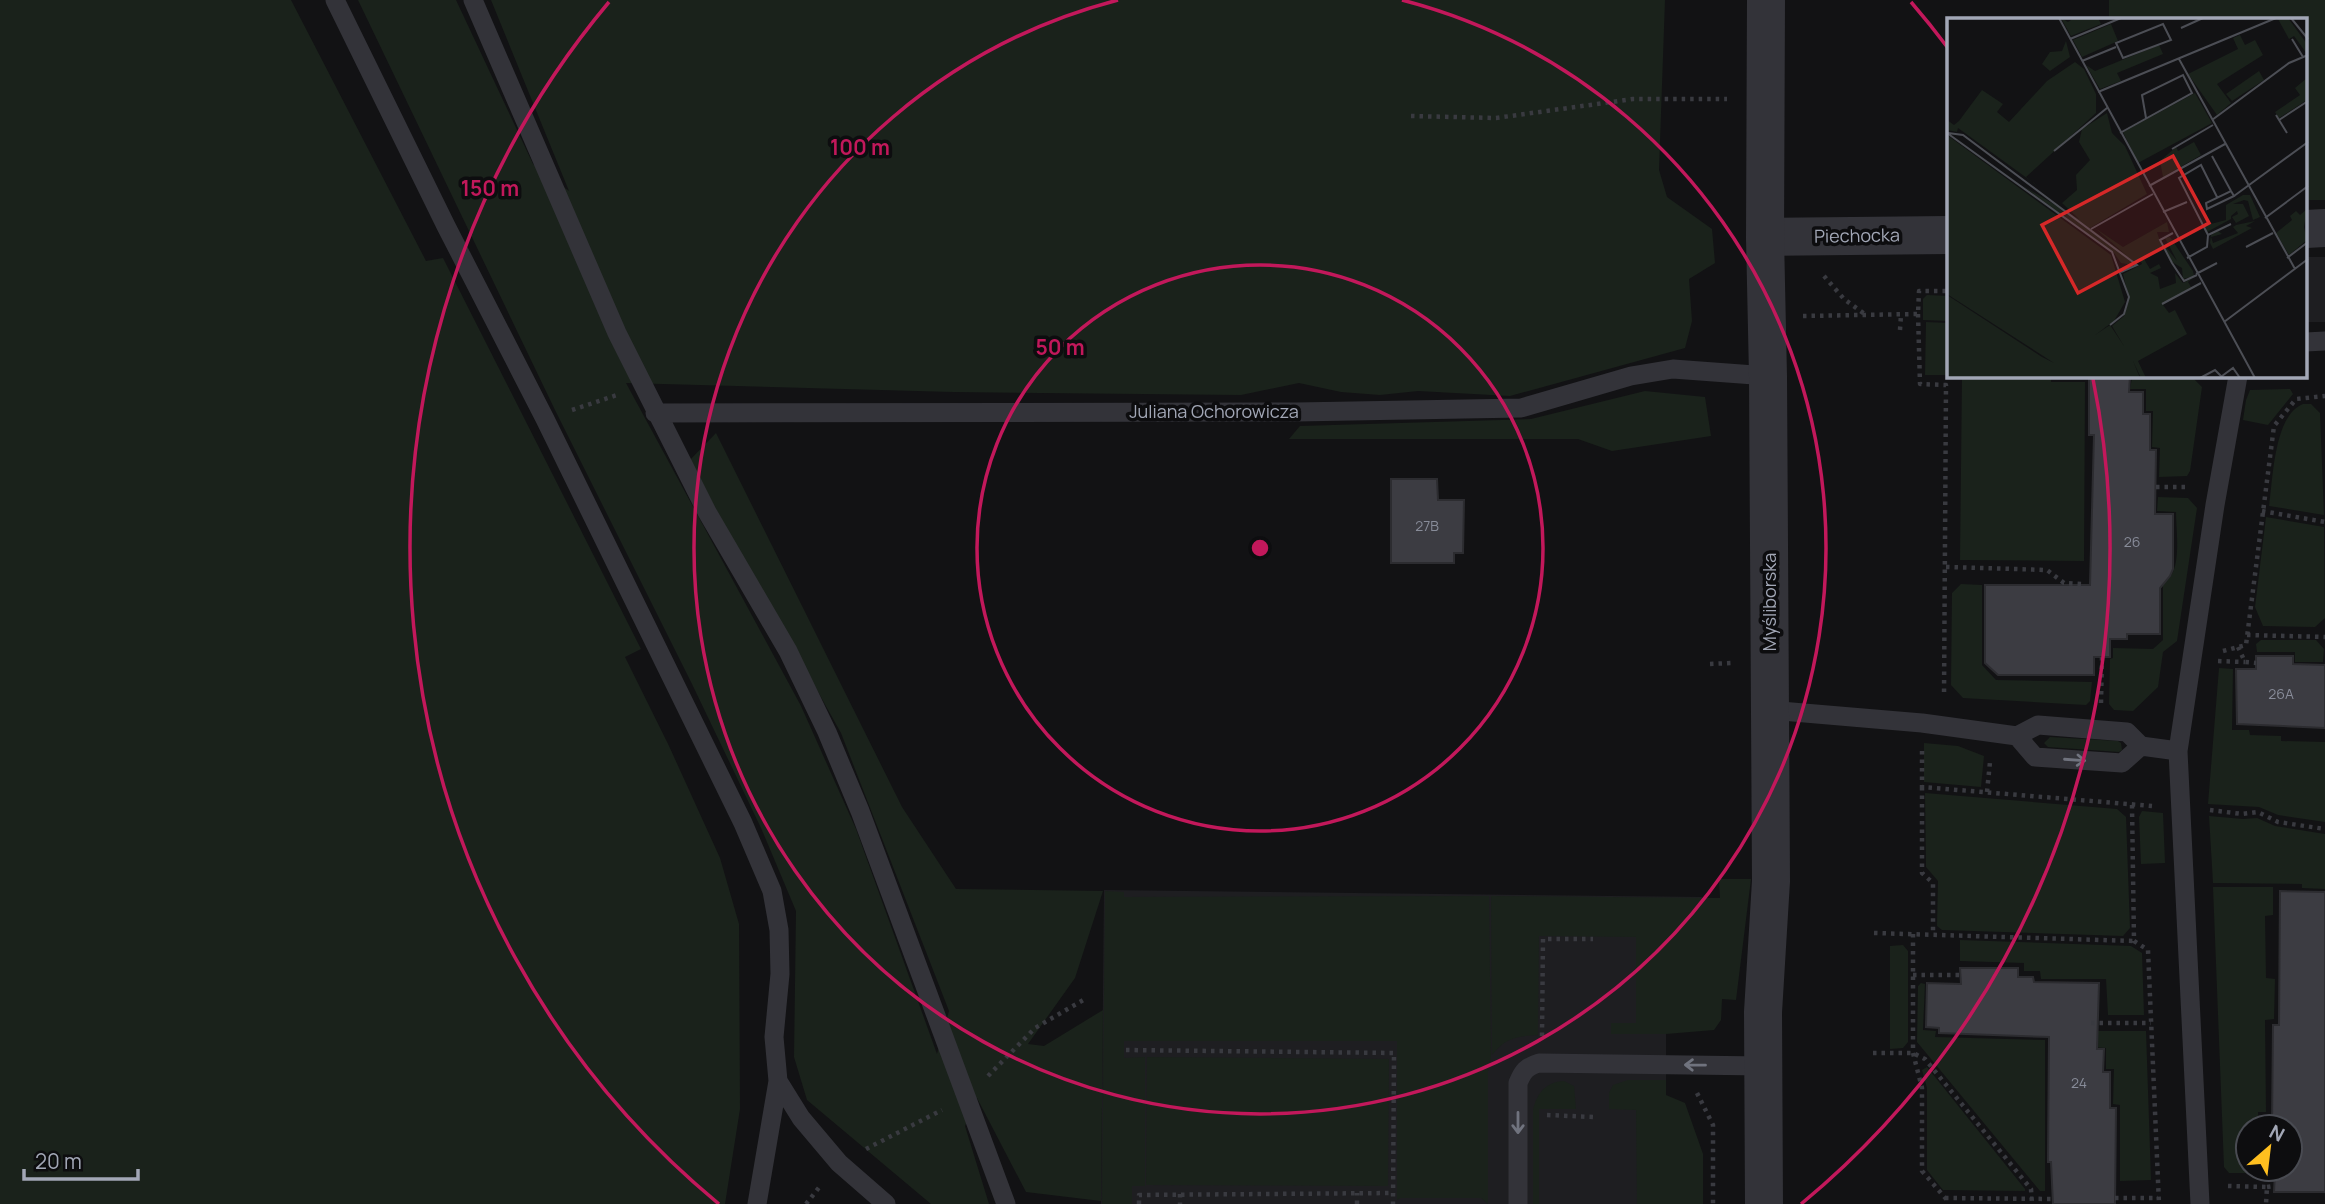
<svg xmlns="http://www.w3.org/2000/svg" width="2325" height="1204" font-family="Manrope,sans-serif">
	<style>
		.built { fill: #1e1e21 }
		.green { fill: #1a221b }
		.building { fill: #3c3c42; stroke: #2c2c30; stroke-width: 2 }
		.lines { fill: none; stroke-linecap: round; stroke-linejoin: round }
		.path { stroke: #393a40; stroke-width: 4.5; stroke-dasharray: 3.5 5; stroke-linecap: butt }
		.service { stroke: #333339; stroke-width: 19 }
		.minor { stroke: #333339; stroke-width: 38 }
		.tertiary { stroke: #333339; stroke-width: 38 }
		.oneway { stroke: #70737e }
		.ring { fill: none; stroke: #c2185b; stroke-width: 3.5 }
		.labels { text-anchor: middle; stroke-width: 7; stroke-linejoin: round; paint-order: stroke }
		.number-label { font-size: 14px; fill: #888c99 }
		.street-label { font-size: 18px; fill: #a2a7b6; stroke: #0d0d0f }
		.inset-road { fill: none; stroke: #4c4e55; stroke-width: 2 }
		.view { fill: #d62828; fill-opacity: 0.15; stroke: #d62828; stroke-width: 3.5 }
		.inset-edge { fill: none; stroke: #a2a7b6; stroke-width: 3.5 }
		.centre { fill: #c2185b; stroke: #0d0d0f; stroke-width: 3.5 }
		.ring-label { font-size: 21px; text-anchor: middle; font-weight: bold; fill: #c2185b; stroke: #0d0d0f; stroke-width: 7; stroke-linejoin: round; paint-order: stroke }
	</style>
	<rect width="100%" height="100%" fill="#121214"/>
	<path class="built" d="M2306 257H2325V322H2306Z
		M1104 890 1702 897 1666 1034V1168L1703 1204H1101Z"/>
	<path class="green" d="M0 0H291L426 261 443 258 641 649 625 657 669 746 720 858 739 924 740 1109 725 1204H0Z
		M358 0H456L533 164 569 191 491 0H1665L1659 170 1667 197 1712 229 1715 263 1689 279 1692 321 1685 348 1510 396 1418 391 1380 395 1341 392 1299 383 1241 395 953 392 626 383 801 706 856 829 937 1054 949 1011 841 733 689 461 716 433 902 807 956 889 1103 891 1075 978 1028 1044 1044 1046 1103 1010 1101 1201 1026 1192 977 1098 965 1126 989 1204H931L807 1100 794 1057 796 911 761 828 692 684 555 410Z
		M2109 0H2325V200H2306V19H2109Z
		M1927 295 1949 296V321L1923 320V299Z
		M1926 322 1949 323V375H1925Z
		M1962 376H2051V382H2085L2084 561 1960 560Z
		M2132 378H2193L2202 387 2190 471 2187 476 2159 477 2160 448 2152 447 2153 411H2146V389H2130Z
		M2290 389 2293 394 2268 425 2243 420 2246 400 2250 390Z
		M1645 391 1705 397 1711 436 1612 451 1578 439H1289L1300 426 1531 419Z
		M2303 404H2311L2320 413 2324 515 2269 506C2273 479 2274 415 2303 404Z
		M2158 497 2188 498 2197 508 2177 641 2163 652 2158 687 2133 711 2114 710 2109 704 2110 659 2113 658V648L2153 649 2163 640V583C2183 574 2176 532 2176 512L2157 511Z
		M2266 517 2324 527 2325 618 2315 627 2263 626 2255 607Z
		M1961 584 1982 585V665L1996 680 2092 682 2090 701 2086 705 1963 698 1951 685 1952 593Z
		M2261 640H2316L2324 649 2323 662H2295V652H2257L2256 644Z
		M2219 668 2233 669 2232 730H2249L2250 735 2281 736V741L2325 742V822L2278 815 2259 807 2208 804Z
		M2050 737 2118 741 2121 743 2122 750 2119 752 2048 747 2044 743Z
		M1924 743 1958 746 1984 756 1981 787 1924 782Z
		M1925 793 2117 809 2126 817 2130 928 2123 936 1942 930 1937 926 1938 881 1926 867Z
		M2142 811 2163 813 2165 863 2141 864 2139 817Z
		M2209 816 2243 819 2257 818 2275 826 2325 834V889L2302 888V884L2213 883Z
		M1719 879H1751L1736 1000 1722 999 1721 1020 1714 1030 1666 1034H1611V1023H1636V937L1539 936 1538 1035C1517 1036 1505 1038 1492 1055L1491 896 1720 898Z
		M2213 887H2273V915L2265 916 2266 978 2275 979 2274 1019 2265 1020 2266 1112H2258V1127H2248V1169H2258V1173H2229L2224 1167Z
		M1105 891 1124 892V897L1489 896 1491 1057 1488 1071V1204L1481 1198H1400L1397 1200V1041H1124V1058L1145 1057V1186H1132V1204H1102Z
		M1960 940 2131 946 2142 953 2144 1015H2108L2106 979H2041L2040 971H2024V963L1960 961Z
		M1903 945 1908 951V1042L1903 1048 1890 1049V946Z
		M1921 983 1925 984 1923 1030 1936 1031 1935 1037 2045 1040V1191H2040L1917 1042 1918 986Z
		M2093 1031H2146L2151 1180 2120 1181V1105L2113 1104 2114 1069H2106V1048L2092 1047Z
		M1147 1057 1389 1059 1388 1186 1146 1185Z
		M1927 1067 2025 1189V1191L1943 1190 1927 1170V1088L1922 1070Z
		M1628 1080H1666V1095L1685 1103 1703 1154V1204H1637L1636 1110 1609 1109V1093L1613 1085Z
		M1564 1081 1574 1086 1576 1109H1539V1204H1533V1110C1537 1093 1546 1082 1564 1081Z"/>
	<path class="building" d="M2089 376H2130L2129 392H2143V414H2150V450H2156L2155 514H2173V569L2170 576 2160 588V634H2127V639H2110V657H2094V675H1998L1985 663V585H2090L2094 435H2089Z
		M1391 479H1437L1438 500H1464L1463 553H1454V563H1391Z
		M2256 656H2293V664L2325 665V728L2237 724 2236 669H2256Z
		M2280 891 2325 892V1192H2274L2275 1173H2272V1169H2290V1127H2272L2273 1025H2279Z
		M1960 968H2018V977H2033L2034 982 2099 983 2097 1049H2104L2103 1072H2110V1108H2116L2115 1204H2053L2051 1162H2048L2049 1037 1939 1033V1028L1926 1027 1927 983 1961 984Z"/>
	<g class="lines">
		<path class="path" d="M1411 116 1496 118 1633 99H1727
			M1824 276 1844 299 1866 315
			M1918 314 1920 384 1946 385 1944 697
			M1803 316 1918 314 1919 291H1949
			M1900 330 1901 315
			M572 410 617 395
			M2156 487H2190
			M2262 511 2325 522
			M1946 567 2047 570 2064 583 2082 584
			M2247 635 2325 637
			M2238 647 2245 662 2256 663
			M2223 651 2246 645 2274 426 2296 399 2325 396
			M2218 661 2245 662
			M1710 664 1731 663
			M2101 703 2102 657
			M1922 751V787L2152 806
			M1922 787V873L1933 883V934
			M1987 792 1990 762
			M2132 805 2134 941 2148 950 2159 1204
			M2210 810 2242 814 2258 812 2278 822 2325 829
			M1874 933 2134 941
			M1913 934V1053L1922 1088V1171L1947 1200V1204
			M1913 975H1960
			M2091 1023H2151
			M1542 1036 1543 939H1593
			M1126 1050 1394 1053 1393 1204
			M1873 1053H1913L1925 1059 2031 1189 2032 1204
			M988 1076 1035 1028 1085 999
			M1697 1093 1713 1125V1204
			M1547 1115 1593 1117
			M866 1149 942 1110
			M2228 1186 2267 1187 2266 1204
			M2267 1187 2274 1186
			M1180 1194V1204
			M1945 1198 2052 1199
			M2115 1198H2158
			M806 1204 821 1185
			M1139 1204V1195L1393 1193
			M1357 1204V1193"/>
		<path class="service" d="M335 0 446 226 545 419 743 823 772 891 779 930 780 974 774 1037 778 1081 757 1204
			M473 0 617 333 707 512 788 651 827 732 860 811 1006 1204
			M2306 342 2325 341
			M655 413 1296 412 1521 408 1631 376 1673 369 1768 376
			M1769 710 1922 723 2017 736 2038 725 2127 732 2141 746 2178 751
			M2017 736 2035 757 2122 763 2141 746
			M778 1081 801 1118 839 1163 886 1204
			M1518 1204V1083C1523 1071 1526 1067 1539 1063L1763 1066
			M2200 1204 2178 751 2215 505 2238 376"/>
		<path class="minor" d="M2306 229 2325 228
			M1765 237 1949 235"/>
		<path class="tertiary" d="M1764 1204 1763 1012 1771 881 1768 376 1765 237 1766 0"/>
	</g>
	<defs><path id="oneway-shaft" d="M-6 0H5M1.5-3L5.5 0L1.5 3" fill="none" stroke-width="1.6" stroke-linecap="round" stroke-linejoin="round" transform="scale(1.75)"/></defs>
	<g class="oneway">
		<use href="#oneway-shaft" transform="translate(2075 760) rotate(4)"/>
		<use href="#oneway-shaft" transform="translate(1695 1065) rotate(-179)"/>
		<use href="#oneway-shaft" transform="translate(1518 1123) rotate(90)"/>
	</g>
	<g class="ring">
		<circle cx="1260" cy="548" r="283"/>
		<path d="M1402 0A566 566 0 1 1 1118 0"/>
		<path d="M719 1204A850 850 0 0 1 609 2M1911 2A850 850 0 0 1 1948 48M2093 379A850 850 0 0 1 1801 1204"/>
	</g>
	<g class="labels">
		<g class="number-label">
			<text x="1427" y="531">27B</text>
			<text x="2132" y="547">26</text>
			<text x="2281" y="699">26A</text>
			<text x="2079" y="1088">24</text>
		</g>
		<g class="street-label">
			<text transform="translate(1857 236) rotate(-1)" y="6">Piechocka</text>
			<text x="1214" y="418">Juliana Ochorowicza</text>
			<text transform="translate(1770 602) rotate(-90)" y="6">Myśliborska</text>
		</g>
	</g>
	<g transform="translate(1947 18)">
		<rect width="360" height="360" fill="#121214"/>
		<path d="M114 0 121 4 127 0H151L154 6 124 18ZM341 0 360 26V36L347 18 342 21 331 1ZM164 6 171 23 135 39 126 22ZM293 17 298 27 308 22 316 37 270 66 284 85 270 97 241 56 291 31 286 20ZM119 23 123 39 103 53 95 46 103 34 115 33ZM212 27 216 36 170 55 174 63 153 71 139 47 148 53ZM128 44 137 51 149 76V95L79 159 92 169 11 110 10 114 0 112V102L7 107 12 103 35 72 56 86 50 94 62 104 100 63ZM312 53 317 62 285 83 279 76ZM360 60V82L332 100 328 94 353 77 348 70ZM248 75 265 105 191 145 176 114ZM160 95 165 115 178 128 200 176 143 210 179 237 148 210 176 229 220 204 222 214H210L215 230 197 241 203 251 212 246 214 250 203 255 211 259 213 271 229 265 228 255 236 265 246 260 241 264 244 269 216 287 222 295 228 292 240 316 191 343 199 360H194L186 343 193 360H0V277L95 339 107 345 0 276V117L164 237 178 284 167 303 148 317 163 307 177 328 165 308 177 298 182 281 176 256 195 246 193 242 185 247 174 245 167 235 76 168 132 201 115 185 130 172 129 157 143 142 132 124 135 111ZM247 124 254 137 216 159 213 143 229 129 231 133ZM296 177H303L313 199 306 202 301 183 297 182 286 186H296L302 198 289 205 285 199 291 196 290 193 284 198V201L260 214 256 208 279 202V187ZM360 191 357 209 360 222 342 237 329 215 345 202 343 198 349 193 353 197ZM308 203 299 208 305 210 266 231 263 225 264 217 271 213 275 216 264 219 266 225 291 215 286 209 289 207ZM223 219 246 253 247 258 236 261 235 250 225 244 215 224 230 243 218 220Z" fill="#1a221b"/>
		<path class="inset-road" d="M112 0 308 360M344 0 361 21M216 6 224 22 176 40 169 25ZM234 10 256 0M123 21 174 0M345 21 356 39M232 41 348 251M135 43 169 29M151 74 329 0M329 97 340 115M265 102 342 45 361 37M332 102 361 83M0 115 165 234 182 279 177 296 163 307M1 115 16 117 190 247 174 254M173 115 245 75 236 57 195 77 199 100M225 131 266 107M107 133 160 90M265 138 284 173M202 168 278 126M284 173 287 178 260 191 259 185ZM287 178 361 124M216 194 240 184M318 200 361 168M144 211 206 176M226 215 213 222 225 245 237 263 250 257M261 217 284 206M299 229 326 215M240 240 260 229 261 217 232 160 254 147 270 179M340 240 361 224M249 256 270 245M215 286 254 265M277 304 361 241M275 358 286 350 293 360M253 360 268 352 276 360"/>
		<path class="view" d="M226 138 262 205 131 275 95 207Z"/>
		<rect width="360" height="360" class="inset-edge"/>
	</g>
	<circle cx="1260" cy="548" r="10" class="centre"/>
	<g class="ring-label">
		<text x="860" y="155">100 m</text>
		<text x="490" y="196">150 m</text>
		<text x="1060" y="355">50 m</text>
	</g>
	<g transform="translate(2269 1148) rotate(28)"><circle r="33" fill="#0d0d0f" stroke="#494b52" stroke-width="2"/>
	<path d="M0-5L12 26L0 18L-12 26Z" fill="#ffbf1f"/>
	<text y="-10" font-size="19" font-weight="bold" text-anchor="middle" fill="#a2a7b6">N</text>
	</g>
	<path d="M24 1169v10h114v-10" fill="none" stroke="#a2a7b6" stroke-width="3.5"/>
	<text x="35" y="1169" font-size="21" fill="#a2a7b6" stroke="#0d0d0f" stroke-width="5" paint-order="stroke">20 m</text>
</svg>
